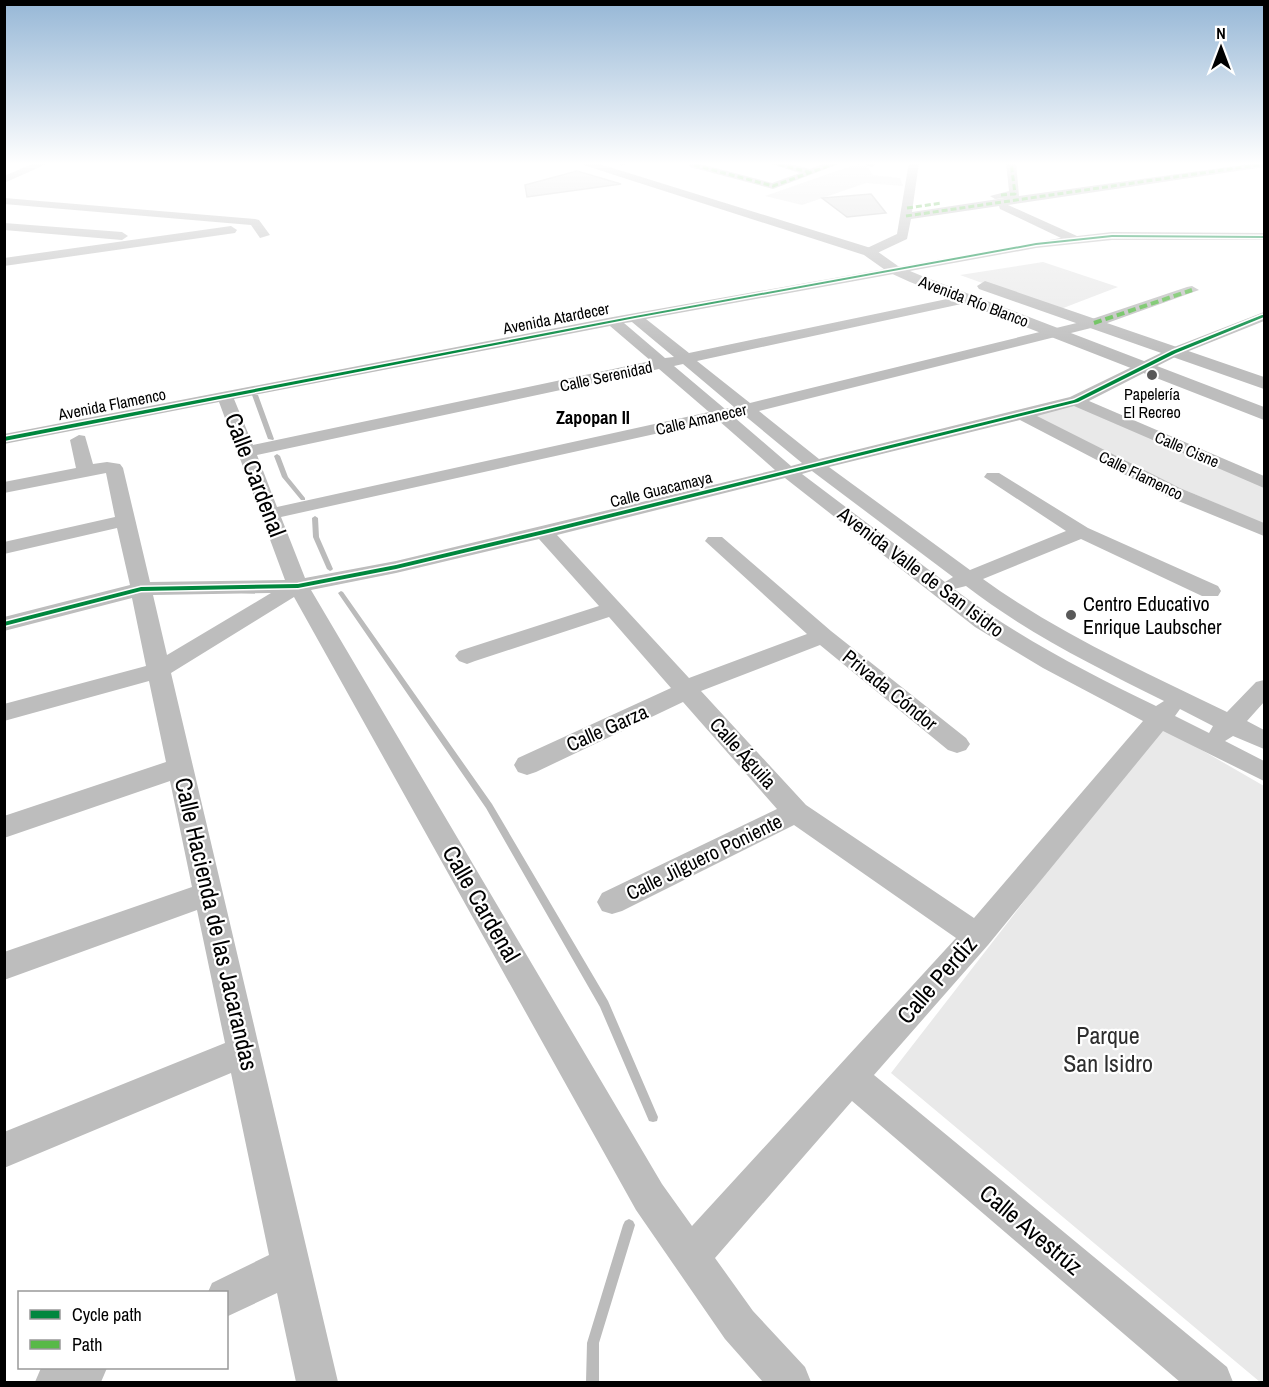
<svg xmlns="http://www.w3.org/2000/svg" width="1269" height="1387" font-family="'Archivo Narrow',sans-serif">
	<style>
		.green { fill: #e9e9e9 }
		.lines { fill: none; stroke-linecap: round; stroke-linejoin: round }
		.stream { fill: #bbb; fill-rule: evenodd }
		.building { fill: #dcdcdc; stroke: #c4c4c4; stroke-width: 1.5 }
		.minor { fill: #bdbdbd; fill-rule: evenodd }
		.tertiary { fill: #bdbdbd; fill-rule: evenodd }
		.quiet-far1 { stroke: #58b947; stroke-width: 3; stroke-dasharray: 6 3; stroke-linecap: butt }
		.quiet { stroke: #58b947; stroke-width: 4; stroke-dasharray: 8 4; stroke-linecap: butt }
		.cycleway-casing { stroke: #fff; stroke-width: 3 }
		.cycleway { fill: #00873e; fill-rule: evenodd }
		.poi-dot { fill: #595959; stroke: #fff; stroke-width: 2 }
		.labels { text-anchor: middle; stroke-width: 4.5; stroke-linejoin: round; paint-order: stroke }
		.far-street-label { font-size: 16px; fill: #000; stroke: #fff }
		.far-poi-label { font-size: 16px; fill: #000; stroke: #fff }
		.far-neighbourhood-label { font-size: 18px; font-weight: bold; fill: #000; stroke: #fff }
		.street-label { font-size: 20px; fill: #000; stroke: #fff }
		.poi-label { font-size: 20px; fill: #000; stroke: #fff; text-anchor: start }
		.near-street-label { font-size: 24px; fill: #000; stroke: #fff }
		.near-park-label { font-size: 24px; fill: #2e2e2e; stroke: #fff }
	</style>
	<rect width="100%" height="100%" fill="#fff"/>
	<path class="green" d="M857 164 867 166 873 175 900 178 903 186 866 183 802 205 765 196Z
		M1043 262 1118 287 1058 310 960 275Z
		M1075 405 1264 486V524L1178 487 1030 417Z
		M1160 726 1264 786V1382H1260L891 1073Z"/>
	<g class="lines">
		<path class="stream" d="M253 394 258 395 274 439 273 440 268 439 252 395Z
			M277 454 280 456 288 477 305 498V500H301L282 477 274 456Z
			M315 516 318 518 319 537 333 569 332 570 330 571 327 569 313 537 312 518Z
			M341 591 343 592 492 804 608 1001 658 1117 657 1121 653 1122 649 1121 600 1007 486 808 338 593Z
			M629 1219 633 1221 635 1225 599 1343V1382H586L587 1343 623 1225 625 1221Z"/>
	</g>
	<path class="building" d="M577 171 621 184 527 197 525 185Z
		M871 194 886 213 847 217 822 198Z"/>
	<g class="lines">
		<path class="minor" d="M37 162H51L4 183V176Z
			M617 162H627V163L622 166Z
			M693 162 772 183 800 173 765 162H783L810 169 829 162H844L773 189 690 167 689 165Z
			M857 162H876L877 164 872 167Z
			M909 162H919L912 212 1005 198 995 199 990 196 1009 191 1006 162H1016L1019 196 1264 162V167L1008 205 1077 236 1112 232 1264 233V240H1112L1036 248 646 319 689 353 966 295 973 299 966 303 697 361 750 403 1089 320 1187 287 1192 286 1199 290 1099 326 759 411 819 459 1070 397 1169 349 1264 312V321L1179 355 1089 401 1264 476V488L1074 406 1037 416 1180 488 1264 523V536L1166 496 1020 420 829 467 970 570 1066 531 984 477 987 473H999L1088 528 1218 586 1221 591 1218 596H1202L1081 539 983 579C1059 634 1143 671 1227 712L1256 682 1264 680V702L1247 721 1264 730V749L1233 736 1225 741 1264 761V781L1163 731 988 945 874 1075 1227 1367 1233 1382H1180L852 1101 715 1258 753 1311 805 1367 811 1382H763L725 1339 636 1210 294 597 171 673 338 1382H296L277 1293 226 1317V1292H208L212 1283 269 1255 231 1073 4 1168V1132L225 1043 197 910 4 980V952L192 887 170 781 4 838V816L166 762 149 681 4 721V704L146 666 132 598 4 631V617L130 585 117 528 4 554V542L115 517 106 473 4 493V482L76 468 70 440 79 435 85 436 93 464 107 462 120 464 123 468 150 582 285 580 219 402 4 444V434L613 317 1061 238 1000 209 999 206 911 219 907 239 873 255H865V249L897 234ZM632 322 674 357 665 358 624 323ZM610 326 651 361 253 445 234 399ZM683 364 734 407 725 409 674 366ZM659 369 709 412 277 507 257 455ZM744 415 802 463 791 466 734 417ZM718 420 775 470 396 561 305 578 281 517ZM812 471 953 577 945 582 802 474ZM785 478 975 627 1043 668 1143 721 974 918 806 805 701 691 820 645 948 750 957 753 966 750 970 744 966 738 831 631 722 537H708L705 541 807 634 689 678 557 535ZM539 539 599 606 459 651 455 656 459 661 467 664 475 661 609 617 671 688 518 758 514 765 518 772 527 775 536 772 683 702 777 809 602 893 597 902 602 911 612 914 622 911 794 825 956 938 692 1226 662 1184 311 590 396 573ZM966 586C1027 633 1094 666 1164 701L1156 706C1085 672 1016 636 954 589ZM271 593 167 655 153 595ZM1180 709 1213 726 1209 733 1175 716Z
			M4 198 255 219 259 220 270 235 260 238 251 225 4 204Z
			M4 223 122 232 128 236 122 240 4 230Z
			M231 226 237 230 235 233 4 266V258Z
			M41 1368H107L101 1382H35Z"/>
		<path class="tertiary" d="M574 162H593L874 249 898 266 922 276 1264 407V420L910 282 888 272 864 255Z
			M985 281 1264 377V389L979 289 977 286Z"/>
		<path class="quiet-far1" d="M770 162 809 172
			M862 162 872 164
			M694 165 773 186 839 162
			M1001 195 1015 194 1011 162
			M907 208 942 203
			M906 216 1264 164"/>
		<path class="quiet" d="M1094 323 1192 290"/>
		<g class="cycleway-casing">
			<path id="cycleway" d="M1112 235 1264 236V238L1112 237 1036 245 635 318 4 441V437L635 316 1036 243Z
				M1262 315H1264V317L1176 353 1078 402 544 534 396 569 298 588 141 591 4 626V622L141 587 298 584 396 565 544 530 1074 400 1172 351Z"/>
		</g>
		<use href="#cycleway" class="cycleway"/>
	</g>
	<linearGradient id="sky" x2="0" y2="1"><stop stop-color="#96b7d6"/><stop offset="0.46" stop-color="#fff"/><stop offset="1" stop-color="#fff" stop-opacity="0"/></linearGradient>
	<rect width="1269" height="356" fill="url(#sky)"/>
	<g class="poi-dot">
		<circle cx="1152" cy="375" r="6"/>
		<circle cx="1071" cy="615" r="6"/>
	</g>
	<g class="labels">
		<g class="far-street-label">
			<text transform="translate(974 301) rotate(21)" y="6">Avenida Río Blanco</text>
			<text transform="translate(556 318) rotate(-11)" y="6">Avenida Atardecer</text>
			<text transform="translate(606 376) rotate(-12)" y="6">Calle Serenidad</text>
			<text transform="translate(112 404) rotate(-11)" y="6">Avenida Flamenco</text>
			<text transform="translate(701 419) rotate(-13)" y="6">Calle Amanecer</text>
			<text transform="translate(1187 449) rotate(23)" y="6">Calle Cisne</text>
			<text transform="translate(1141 475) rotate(26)" y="6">Calle Flamenco</text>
			<text transform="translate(661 489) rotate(-14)" y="6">Calle Guacamaya</text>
		</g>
		<g class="far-poi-label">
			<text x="1152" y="400">Papelería<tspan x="1152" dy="18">El Recreo</tspan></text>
		</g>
		<g class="far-neighbourhood-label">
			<text x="593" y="424">Zapopan II</text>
		</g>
		<g class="street-label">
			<text transform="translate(921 572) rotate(37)" y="7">Avenida Valle de San Isidro</text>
			<text transform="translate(890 690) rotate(39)" y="7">Privada Cóndor</text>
			<text transform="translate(607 728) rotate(-24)" y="7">Calle Garza</text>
			<text transform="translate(743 753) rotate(48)" y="7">Calle Águila</text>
			<text transform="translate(704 857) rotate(-26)" y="7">Calle Jilguero Poniente</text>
		</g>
		<g class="poi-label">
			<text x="1083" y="611">Centro Educativo<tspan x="1083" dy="23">Enrique Laubscher</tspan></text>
		</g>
		<g class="near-street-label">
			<text transform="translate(255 475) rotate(69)" y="8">Calle Cardenal</text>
			<text transform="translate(481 904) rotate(60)" y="8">Calle Cardenal</text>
			<text transform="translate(216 924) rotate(77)" y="8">Calle Hacienda de las Jacarandas</text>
			<text transform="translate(937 980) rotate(-49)" y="8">Calle Perdiz</text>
			<text transform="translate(1031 1230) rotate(40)" y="8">Calle Avestrúz</text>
		</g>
		<g class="near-park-label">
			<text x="1108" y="1044">Parque<tspan x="1108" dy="28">San Isidro</tspan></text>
		</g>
	</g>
	<rect width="1269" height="1387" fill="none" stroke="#000000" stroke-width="12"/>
	<rect x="18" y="1291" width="210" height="78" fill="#ffffff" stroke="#999999" stroke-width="1.5"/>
	<rect x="30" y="1310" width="30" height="9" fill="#00873e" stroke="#999999" stroke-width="1.5"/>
	<text x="72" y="1321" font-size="18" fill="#000000">Cycle path</text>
	<rect x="30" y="1340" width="30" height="9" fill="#58b947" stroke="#999999" stroke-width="1.5"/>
	<text x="72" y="1351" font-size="18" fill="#000000">Path</text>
	<g transform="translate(1221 48)" stroke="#ffffff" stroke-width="4.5" paint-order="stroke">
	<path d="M0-4.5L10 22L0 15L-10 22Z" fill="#000000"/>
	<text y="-9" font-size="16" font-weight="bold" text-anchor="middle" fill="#000000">N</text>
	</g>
</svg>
